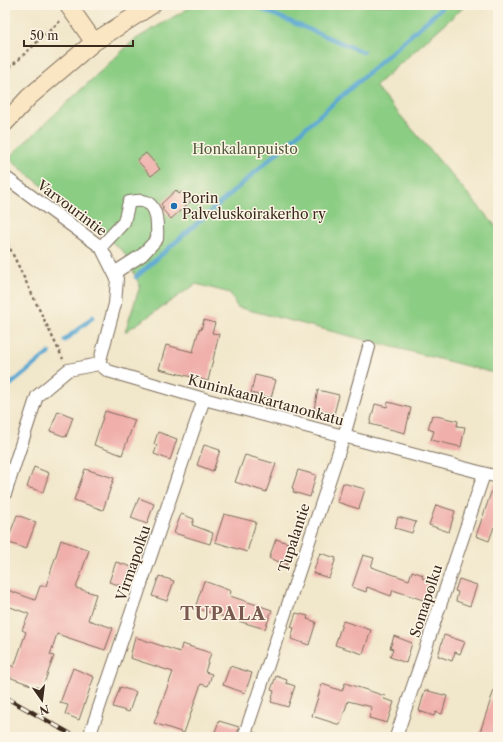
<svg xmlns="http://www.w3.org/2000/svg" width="503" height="742" font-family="'Libre Caslon Text',serif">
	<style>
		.green { fill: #8ccd84; stroke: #647c51 }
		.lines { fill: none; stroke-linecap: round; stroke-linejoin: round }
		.stream { stroke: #59a7d2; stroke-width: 4.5 }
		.building { fill: #f0afab }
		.street-casing { stroke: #7b6c5b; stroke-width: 14 }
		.secondary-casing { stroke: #7b6c5b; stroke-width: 19 }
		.path { stroke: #7b6c5b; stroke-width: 2.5; stroke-dasharray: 3 3; stroke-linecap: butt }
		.street { stroke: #fff; stroke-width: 12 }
		.secondary { stroke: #fbe6c3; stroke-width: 17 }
		.rail-casing { stroke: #3b2a1e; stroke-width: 4.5 }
		.rail { stroke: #fcf5e5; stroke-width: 3; stroke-dasharray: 9; stroke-linecap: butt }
		.poi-dot { fill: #1f6fb2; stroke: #fcf5e5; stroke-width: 1.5 }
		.labels { text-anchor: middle; stroke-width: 3; stroke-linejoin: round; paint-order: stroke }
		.park-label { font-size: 14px; fill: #535b3d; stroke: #fcf5e5 }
		.poi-label { font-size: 14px; fill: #3b2a1e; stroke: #fcf5e5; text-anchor: start }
		.street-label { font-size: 14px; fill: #3b2a1e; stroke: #fcf5e5 }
		.district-label { font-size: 18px; font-weight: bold; letter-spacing: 1px; fill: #7a594f; stroke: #fcf5e5 }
	</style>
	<rect width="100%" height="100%" fill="#fcf5e5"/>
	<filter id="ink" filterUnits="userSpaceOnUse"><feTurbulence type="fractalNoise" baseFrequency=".025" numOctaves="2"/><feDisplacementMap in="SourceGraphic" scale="8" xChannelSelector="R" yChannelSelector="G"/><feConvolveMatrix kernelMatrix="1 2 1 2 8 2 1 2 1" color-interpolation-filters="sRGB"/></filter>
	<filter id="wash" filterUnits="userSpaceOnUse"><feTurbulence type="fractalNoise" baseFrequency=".012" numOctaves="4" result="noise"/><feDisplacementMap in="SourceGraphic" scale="16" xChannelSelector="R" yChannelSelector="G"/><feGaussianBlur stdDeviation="0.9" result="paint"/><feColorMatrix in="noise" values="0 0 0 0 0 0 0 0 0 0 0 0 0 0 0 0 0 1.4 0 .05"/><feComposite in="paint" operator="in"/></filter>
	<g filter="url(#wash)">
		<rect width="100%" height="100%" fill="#f1e7cb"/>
		<path class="green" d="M194 5H466L375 86 498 229V374L237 307 230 293 196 284 125 332 140 286 124 252 8 158 134 40Z"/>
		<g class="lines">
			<path class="stream" d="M251 5 363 52
				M136 277 445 5
				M65 340 93 317
				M5 389 49 353"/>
		</g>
		<g id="blocks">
			<path class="building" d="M146 153 160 169 151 176 137 160Z
				M176 190 179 194 182 192 191 201 171 219 162 209 164 208 161 204Z
				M204 320 215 323 212 333 219 334 208 381 159 369 166 345 193 352 199 329 201 330Z
				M255 375 276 380 271 398 251 393Z
				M318 390 339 395 334 414 314 409Z
				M388 402 411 408 405 433 370 424 375 404 387 407Z
				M58 411 73 417 66 437 50 431Z
				M105 411 135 420 122 455 94 445Z
				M432 415 458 421 457 426 465 427 461 447 431 440 434 431 428 429Z
				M158 432 177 439 170 460 154 454 157 446 154 444Z
				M204 445 220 450 213 471 197 465Z
				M245 455 276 464 266 492 235 482Z
				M34 467 49 473 43 492 27 487Z
				M85 469 114 478 103 510 74 500Z
				M298 470 316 475 310 497 293 492 294 489 292 488Z
				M343 483 365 489 359 509 337 502Z
				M494 484H498V528L494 527 489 541 476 536Z
				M139 498 154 504 147 524 131 518Z
				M436 505 455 511 449 532 429 525Z
				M181 514 194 519 192 525 213 533 210 544 174 533Z
				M224 514 256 522 247 552 215 542Z
				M17 515 36 522 26 549 7 542Z
				M398 517 416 522 412 533 395 528Z
				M276 539 294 545 287 565 269 558Z
				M61 540 89 550 76 588 96 594 88 620 113 628 105 650 57 634 50 655 54 656 42 689 6 676 10 665 14 667 26 632 22 630 29 614 5 605V589L35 600 40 586H46Z
				M320 553 336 558 329 578 313 573Z
				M363 555 374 558 371 567 409 580 412 571 423 575 422 578 433 581 426 601 393 590 391 596 367 587 366 592 352 587Z
				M116 562 132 567 125 587 109 582Z
				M159 576 174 581 167 601 152 596Z
				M459 579 477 585 470 606 456 601 458 592 455 591Z
				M204 581 231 591 230 596 272 610 265 629 195 608Z
				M296 613 308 616 307 619 316 622 309 645 291 639 294 628 291 627Z
				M343 621 371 630 363 654 335 645Z
				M444 635 465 642 460 654 455 652 452 661 438 656Z
				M394 636 412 643 406 663 390 657 393 649 390 648Z
				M135 637 180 652 182 644 211 653 205 672 212 674 208 686 201 684 184 733 154 723 173 672 130 658Z
				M230 666 252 673 245 693 223 685Z
				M73 668 94 677 79 720 65 714 68 705 60 703Z
				M276 676 287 680 286 683 295 686 288 707 271 702 274 691 271 690Z
				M345 683 385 696 384 699 394 702 387 723 369 718 372 707 348 701 340 725 312 716 322 684 342 691Z
				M120 687 136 692 129 712 113 707Z
				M495 687H498V731L496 737H486L479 735Z
				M425 690 447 696 442 714 436 712 434 716 419 711Z
				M219 721 239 727 237 737H213Z
				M253 732 262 735 261 737H252Z"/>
		</g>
	</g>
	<g filter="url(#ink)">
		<use href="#blocks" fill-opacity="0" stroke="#7b6c5b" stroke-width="1"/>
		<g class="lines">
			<g class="street-casing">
				<path id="street" d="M5 177 101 247 117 279 115 304 99 364
					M101 247 124 222 129 202C157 195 158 217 157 239L142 255 114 273
					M5 494 37 396 68 370 99 364 108 371 204 399 498 477
					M89 737 204 399
					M244 737 344 436 369 347
					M396 737 484 474"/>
			</g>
			<g class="secondary-casing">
				<path id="secondary" d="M68 5 94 42
					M5 123 29 97 94 42 152 5"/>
			</g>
			<path class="path" d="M5 72 60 21
				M5 238 63 359"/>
			<use href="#street" class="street"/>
			<use href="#secondary" class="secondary"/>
			<g class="rail-casing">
				<path id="rail" d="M5 697 76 737"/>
			</g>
			<use href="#rail" class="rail"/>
		</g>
	</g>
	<circle class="poi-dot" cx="174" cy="206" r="4"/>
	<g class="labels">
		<g class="park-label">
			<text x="245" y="154">Honkalanpuisto</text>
		</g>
		<g class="poi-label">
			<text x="182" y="203">Porin<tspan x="182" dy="16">Palveluskoirakerho ry</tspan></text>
		</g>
		<g class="street-label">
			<text transform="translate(72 208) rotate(37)" y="5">Varvourintie</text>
			<text transform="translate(266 400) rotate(15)" y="5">Kuninkaankartanonkatu</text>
			<text transform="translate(294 538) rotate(-72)" y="5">Tupalantie</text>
			<text transform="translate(133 563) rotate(-71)" y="5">Virmapolku</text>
			<text transform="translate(426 601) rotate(-72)" y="5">Somapolku</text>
		</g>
		<g class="district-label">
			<text x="223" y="620">TUPALA</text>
		</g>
	</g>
	<rect width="503" height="742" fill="none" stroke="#fcf5e5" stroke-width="20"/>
	<g transform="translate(42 700) rotate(166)" stroke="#fcf5e5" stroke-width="3" paint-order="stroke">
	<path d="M0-3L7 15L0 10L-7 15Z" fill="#3b2a1e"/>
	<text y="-6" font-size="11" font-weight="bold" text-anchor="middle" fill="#3b2a1e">N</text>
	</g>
	<path d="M24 40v6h109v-6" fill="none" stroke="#3b2a1e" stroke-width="2"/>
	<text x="30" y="40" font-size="12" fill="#3b2a1e" stroke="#fcf5e5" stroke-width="3" paint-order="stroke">50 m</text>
</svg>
